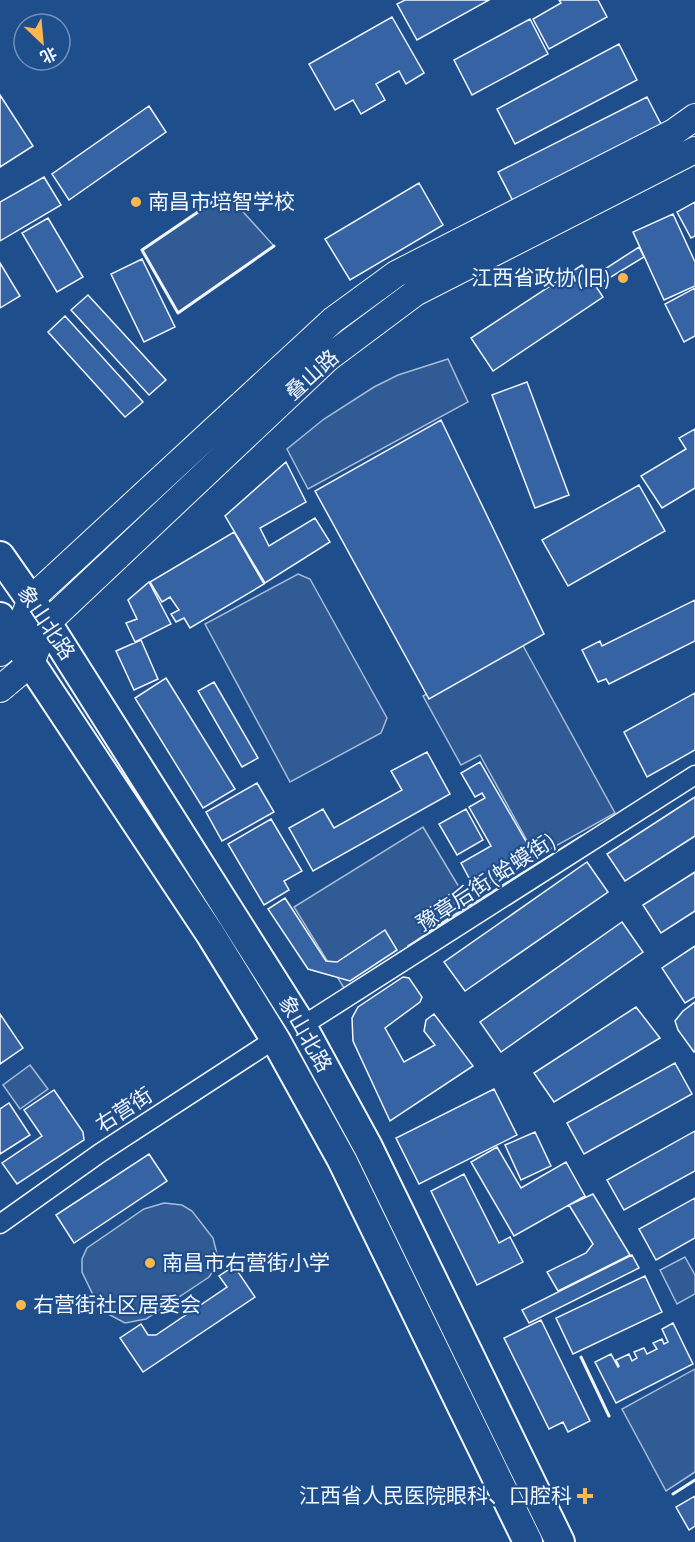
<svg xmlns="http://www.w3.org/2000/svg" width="695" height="1542" font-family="Montserrat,'Noto Sans SC',sans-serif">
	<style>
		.built { fill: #305b95; stroke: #a8bbd7; stroke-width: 1.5 }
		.building { fill: #3563a3; stroke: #f2f6ff; stroke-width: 1.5 }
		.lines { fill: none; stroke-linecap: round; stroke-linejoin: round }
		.minor-casing { stroke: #f2f6ff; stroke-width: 21 }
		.secondary-casing { stroke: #f2f6ff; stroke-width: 28 }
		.primary-casing { stroke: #f2f6ff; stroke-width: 32 }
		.minor { stroke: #1f4e8c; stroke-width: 18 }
		.secondary { stroke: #1f4e8c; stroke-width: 26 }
		.primary { stroke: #1f4e8c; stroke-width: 28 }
		.wall { stroke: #f2f6ff; stroke-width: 3 }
		.poi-dot { fill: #ffb74d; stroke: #1f4e8c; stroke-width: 2 }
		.labels { text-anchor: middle; stroke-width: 4.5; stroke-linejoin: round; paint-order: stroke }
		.poi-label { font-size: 21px; fill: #f2f6ff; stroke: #1f4e8c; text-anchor: start }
		.street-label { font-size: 21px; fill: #f2f6ff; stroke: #1f4e8c }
	</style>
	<rect width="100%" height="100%" fill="#1f4e8c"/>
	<path class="built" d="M226 193 274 246 178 313 142 250Z
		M448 359 468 402 308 489 287 449 324 419 374 387 398 375Z
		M298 574 310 579 387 718 381 733 290 782 205 624Z
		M521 642 615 813 536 857 480 755 461 765 423 696Z
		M423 827 471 907 344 988 294 907Z
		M30 1065 48 1089 20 1109 3 1085Z
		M164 1203 182 1205 192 1211 213 1238 217 1254V1263L214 1270 209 1277 146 1319 125 1323 106 1313 97 1303 82 1272V1259L87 1248 144 1209Z
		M685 1257 695 1275V1294L677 1304 660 1270Z
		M695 1369V1472L666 1491 622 1409Z"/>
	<path class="building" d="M405 0H489L417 40 397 4Z
		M559 0H598L607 17 549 49 533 19 561 3Z
		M392 17 424 73 406 84 399 71 376 84 385 100 361 114 353 100 335 110 309 64Z
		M530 19 548 54 472 95 454 60Z
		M619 44 637 80 515 144 497 109Z
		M0 95 33 146 0 167Z
		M647 97 663 128 514 203 498 172Z
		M149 106 166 132 69 200 52 174Z
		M44 177 61 205 0 241V202Z
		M419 183 443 225 350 280 325 239Z
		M695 202V236L691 238 677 212Z
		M673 214 695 262V286L664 300 633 232Z
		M48 218 83 277 57 292 22 233Z
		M639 247 644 257 596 286 591 278Z
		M142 259 175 327 144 342 111 274Z
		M0 263 20 296 0 308Z
		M582 265 603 297 493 371 471 338Z
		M695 288V336L684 342 665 304Z
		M88 295 166 380 149 395 71 310Z
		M65 316 143 402 125 417 48 332Z
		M527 382 569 495 535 508 492 395Z
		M441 420 544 634 429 699 315 491Z
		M695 429V488L662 508 641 476 686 449 679 438Z
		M286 462 306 502 260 528 269 546 315 518 330 542 265 583 225 516Z
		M639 485 665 531 568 586 542 540Z
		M234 532 264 584 190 628 184 618 176 622 171 614 179 610 170 597 162 602 150 582Z
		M149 582 171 624 135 642 126 623 137 619 128 600Z
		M695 600V641L609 684 606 679 598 682 582 650 600 641 602 646Z
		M141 640 158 679 134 690 116 651Z
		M166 678 235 789 203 808 135 698Z
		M214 682 258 758 242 767 198 691Z
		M695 693V750L647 777 624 732Z
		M427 752 450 794 313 871 289 828 323 809 334 828 402 790 391 771Z
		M480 762 535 857 476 891 461 863 491 846 469 807 485 798 482 793 475 797 461 773Z
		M257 783 274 812 222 841 206 812Z
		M695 797V836L625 881 607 854Z
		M466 809 483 840 457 855 439 824Z
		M271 819 302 871 284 881 289 890 264 905 228 844Z
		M581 836 584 841 477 908 474 903Z
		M587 862 608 892 465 991 444 962Z
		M695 872V911L661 933 643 905Z
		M453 892 464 909 427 932 417 916Z
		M285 898 326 961 337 962 385 930 397 950 350 981 308 969 268 909Z
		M472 904 475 909 411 950 408 946Z
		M622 922 643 952 501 1052 480 1022Z
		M695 946V997L685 1003 662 968Z
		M403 977 409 978 422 997 420 1002 385 1028 404 1062 435 1045 424 1031 426 1020 434 1014 473 1066 390 1121 353 1041 352 1018 358 1007Z
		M695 1002V1051L694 1052 678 1030 675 1021 683 1011Z
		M636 1007 660 1038 554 1102 534 1073Z
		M0 1014 23 1048 0 1064Z
		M675 1063 692 1094 584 1154 567 1123Z
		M494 1089 517 1135 419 1184 396 1138Z
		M54 1090 83 1132 84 1140 17 1184 2 1163 42 1136 24 1110Z
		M9 1103 30 1135 0 1154V1109Z
		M695 1131V1171L624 1210 607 1180Z
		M535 1132 551 1166 521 1180 505 1145Z
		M497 1147 521 1188 566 1162 585 1196 514 1236 471 1162Z
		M149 1154 167 1181 74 1243 56 1215Z
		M464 1174 499 1243 510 1237 523 1262 477 1285 431 1191Z
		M593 1194 630 1255 558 1291 547 1272 586 1253 593 1244 569 1205Z
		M695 1198V1238L656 1260 639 1229Z
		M632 1255 639 1268 529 1323 522 1310Z
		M234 1266 255 1297 143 1372 120 1338 141 1324 148 1335H156L227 1287 219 1276Z
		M645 1276 662 1312 573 1354 556 1318Z
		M541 1320 590 1421 568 1432 563 1422 549 1429 504 1338Z
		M673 1323 693 1364 616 1403 595 1362 611 1354 618 1367 619 1366 616 1360 629 1354 632 1361 637 1358 634 1352 644 1348 647 1354 657 1349 653 1343 662 1339 664 1344 668 1342 662 1329Z
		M695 1496V1526L689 1530 676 1507Z"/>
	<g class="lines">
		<g class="minor-casing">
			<path id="minor" d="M302 1026 695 775
				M0 1224 100 1153 275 1039"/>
		</g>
		<g class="secondary-casing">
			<path id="secondary" d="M0 653 15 639 31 599 333 320 396 274 674 132 695 117
				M0 689 31 663 47 623 328 358 415 293 695 150"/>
		</g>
		<g class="primary-casing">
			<path id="primary" d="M0 556 47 623 302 1026 368 1147 560 1542
				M0 617 211 935 275 1039 342 1160 528 1542"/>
		</g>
		<use href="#minor" class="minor"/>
		<use href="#secondary" class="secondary"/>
		<use href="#primary" class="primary"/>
		<path class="wall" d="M226 193 142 250 178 313 274 246
			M581 1357 609 1416
			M673 1494 695 1480"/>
	</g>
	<g class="poi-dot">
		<circle cx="136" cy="202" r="6"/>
		<circle cx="623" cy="278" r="6"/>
		<circle cx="150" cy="1263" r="6"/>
		<circle cx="21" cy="1305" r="6"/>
		<path d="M582 1487h6v6h6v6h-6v6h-6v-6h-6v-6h6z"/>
	</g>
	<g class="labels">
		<g class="poi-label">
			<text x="148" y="209">南昌市培智学校</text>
			<text x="611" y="285" text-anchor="end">江西省政协(旧)</text>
			<text x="162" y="1270">南昌市右营街小学</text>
			<text x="33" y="1312">右营街社区居委会</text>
			<text x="572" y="1503" text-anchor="end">江西省人民医院眼科、口腔科</text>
		</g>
		<g class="street-label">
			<text transform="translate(312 375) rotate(-42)" y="7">叠山路</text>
			<text transform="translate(46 623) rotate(56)" y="7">象山北路</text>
			<text transform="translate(486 882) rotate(-33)" y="7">豫章后街(蛤蟆街)</text>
			<text transform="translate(305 1034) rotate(60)" y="7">象山北路</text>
			<text transform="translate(124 1110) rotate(-33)" y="7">右营街</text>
		</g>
	</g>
	<g transform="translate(42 42) rotate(154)"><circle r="28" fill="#1f4e8c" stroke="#7391ba" stroke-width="1.5"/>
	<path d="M0-4.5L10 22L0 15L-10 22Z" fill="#ffb74d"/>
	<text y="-9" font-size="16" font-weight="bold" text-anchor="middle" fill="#f2f6ff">北</text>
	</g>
</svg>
